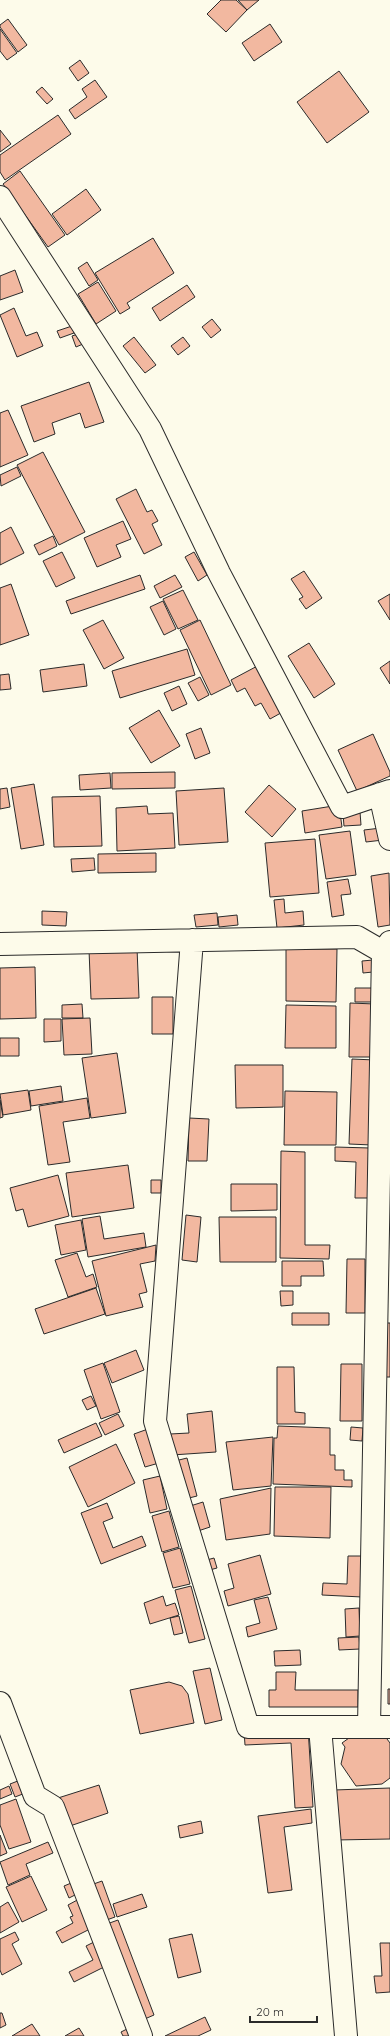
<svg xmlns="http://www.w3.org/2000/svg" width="390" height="2036" font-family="Quicksand,sans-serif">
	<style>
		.building { fill: #f2b8a0; stroke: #2b2b2b }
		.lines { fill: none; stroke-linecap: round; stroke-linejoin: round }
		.minor-casing { stroke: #2b2b2b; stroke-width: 24 }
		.minor { stroke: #fdfbea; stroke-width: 22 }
	</style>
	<rect width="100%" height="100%" fill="#fdfbea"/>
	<path class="building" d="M221 0H236L247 10 226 32 207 14Z
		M238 0H259L247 10Z
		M8 19 27 45 18 52 0 27V25Z
		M270 24 282 42 254 61 242 43Z
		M0 29 17 53 7 60 0 51Z
		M80 60 89 73 78 81 69 68Z
		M339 71 369 112 327 143 297 102Z
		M95 80 107 97 75 119 69 110 87 97 82 89Z
		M42 87 53 99 47 104 36 92Z
		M58 115 71 134 5 180 0 172V155Z
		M0 130 11 144 0 152Z
		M20 171 65 235 48 247 3 184Z
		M86 189 101 210 67 235 52 214Z
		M153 238 174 273 127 303 130 308 120 314 95 273Z
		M87 262 98 280 89 286 78 268Z
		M15 270 23 292 0 300V276Z
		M98 282 116 311 96 324 78 294Z
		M187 285 195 297 160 321 152 308Z
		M14 308 26 336 37 332 43 346 17 357 0 315Z
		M212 319 221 330 211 338 202 327Z
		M72 326 74 333 60 338 57 331Z
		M78 334 83 344 76 347 72 336Z
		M134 337 156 365 145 373 123 346Z
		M183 337 190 346 178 355 171 346Z
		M89 382 104 422 85 428 80 413 52 423 55 434 34 442 21 406Z
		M8 410 28 455 0 467V413Z
		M43 452 85 532 59 545 17 465Z
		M17 467 21 476 1 486 0 475Z
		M136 489 147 512 152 510 158 521 152 524 162 545 144 554 116 499Z
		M123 521 131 539 116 545 121 557 97 567 84 538Z
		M11 527 24 553 0 565V533Z
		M53 536 57 546 39 555 34 545Z
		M62 552 75 578 56 587 43 561Z
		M194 552 207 575 198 581 185 557Z
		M304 571 322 598 306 609 299 599 303 597 291 579Z
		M140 575 145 589 71 614 66 601Z
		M175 575 182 587 160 598 154 586Z
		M11 584 29 635 0 645V588Z
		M183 590 198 620 178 629 163 599Z
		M390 594V620L378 601Z
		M163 601 176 629 164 635 150 607Z
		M103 620 124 658 104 669 83 630Z
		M200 620 231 685 211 695 180 630Z
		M309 643 335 684 314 698 288 656Z
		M187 649 195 675 120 698 112 671Z
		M390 661V684L380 668Z
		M263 663 288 709 270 719 261 703 255 706 245 688 237 692 231 680Z
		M84 664 87 686 43 692 40 670Z
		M9 674 11 689 0 690V675Z
		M200 677 209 695 198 701 188 683Z
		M179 686 187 704 172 711 164 693Z
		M159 710 180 746 151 763 129 728Z
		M201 728 210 753 195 759 186 734Z
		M373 734 390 772V776L357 791 338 750Z
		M175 772V788L112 789V773Z
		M110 773 111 788 80 790 79 775Z
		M34 784 44 845 21 849 11 788Z
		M269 785 296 809 272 837 245 812Z
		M7 788 10 807 0 809V789Z
		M224 788 228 842 179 845 176 791Z
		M100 796 102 846 54 847 52 797Z
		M339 805 342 827 305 833 302 811Z
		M147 806 148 814 173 813 175 848 117 851 116 808Z
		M360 812 361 825 344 826 343 814Z
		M381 828 383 840 366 842 364 830Z
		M350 831 356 875 326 879 319 835Z
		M315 839 319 893 270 897 265 843Z
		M156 853V872L98 873V854Z
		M94 858 95 870 72 872 71 859Z
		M389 873 390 925 378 927 371 876Z
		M348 879 351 894 341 895 344 915 332 917 327 882Z
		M284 899 285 913 303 911 304 925 277 928 274 900Z
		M42 911 67 912 66 926 42 925Z
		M217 913 218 925 196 927 194 915Z
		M237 915 238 925 219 927 218 917Z
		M137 948 139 998 91 999 89 950Z
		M286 949H337L336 1002 286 1001Z
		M373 960V972L363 973 362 961Z
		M35 967 36 1018 0 1019V968Z
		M355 988H375V1002H355Z
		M152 997H173V1034H152Z
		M350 1003 375 1004 373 1057H349Z
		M82 1004 83 1018H62V1005Z
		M286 1005 336 1006V1048H285Z
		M90 1018 92 1054 64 1055 62 1019Z
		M44 1019H61V1041L44 1042Z
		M0 1038H19V1056H0Z
		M117 1053 126 1113 91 1118 82 1058Z
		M352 1059 375 1060 372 1145 349 1144Z
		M235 1065H283V1107L236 1108Z
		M61 1086 63 1101 31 1106 29 1091Z
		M28 1090 31 1110 3 1115 0 1094Z
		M285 1091 337 1092 336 1145H284Z
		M87 1098 90 1118 63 1122 70 1162 48 1165 39 1106Z
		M0 1100 3 1117 0 1118Z
		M189 1118 209 1119 207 1161H188Z
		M335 1147 370 1148 369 1198H355L356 1162 335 1161Z
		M281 1151 305 1152V1245H330L329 1259 280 1258Z
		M128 1165 134 1208 72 1217 66 1173Z
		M58 1175 69 1216 28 1227 23 1209 16 1211 10 1188Z
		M151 1180H161V1193H151Z
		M231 1184H277V1210L231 1211Z
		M186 1215 201 1217 197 1262 182 1260Z
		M100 1216 104 1239 144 1233 146 1247 88 1257 82 1219Z
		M219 1217H276V1262H220Z
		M81 1220 86 1250 61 1255 55 1225Z
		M156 1245 155 1261 140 1264 147 1292 139 1294 143 1307 106 1316 92 1261Z
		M77 1253 86 1277 93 1274 97 1287 68 1297 55 1260Z
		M347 1259H365V1313H346Z
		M282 1261H323L324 1276H301V1286H282Z
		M96 1288 105 1314 44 1334 35 1309Z
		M280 1291H293V1305L281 1306Z
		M292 1313H329V1325H292Z
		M385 1323H390V1377H383Z
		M136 1350 144 1370 112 1383 104 1363Z
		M103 1363 120 1412 101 1419 84 1370Z
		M341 1364H362V1421H340Z
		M277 1367H294L295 1412 305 1413V1424H277Z
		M91 1396 96 1406 87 1410 82 1400Z
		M212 1411 216 1452 172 1455 170 1434 189 1433 187 1414Z
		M118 1414 124 1426 105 1435 99 1423Z
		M96 1423 102 1436 64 1453 58 1440Z
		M278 1426 330 1428V1455H335V1470H344V1480H352V1487L273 1484 274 1438H277Z
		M351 1427 363 1428 362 1441 350 1440Z
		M148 1429 159 1463 145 1467 134 1434Z
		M273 1437 271 1486 233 1490 226 1442Z
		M116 1444 135 1483 88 1507 69 1467Z
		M187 1458 197 1496 181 1500 171 1462Z
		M160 1476 167 1509 150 1513 143 1480Z
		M275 1487H331L330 1538 274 1536Z
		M271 1488 270 1534 226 1540 220 1499Z
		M203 1502 210 1527 195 1532 187 1507Z
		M107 1503 113 1518 103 1522 113 1548 142 1536 146 1546 101 1564 81 1513Z
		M169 1511 179 1547 162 1552 152 1516Z
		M180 1548 190 1584 173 1588 163 1553Z
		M260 1555 271 1594 228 1606 224 1591 234 1588 228 1564Z
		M348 1556H364L362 1597 322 1595 323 1583 347 1584Z
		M214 1558 217 1568 206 1571 203 1561Z
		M191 1586 205 1639 189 1643 175 1590Z
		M163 1596 166 1606 175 1603 179 1615 150 1624 144 1603Z
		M268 1597 277 1629 248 1637 246 1627 260 1623 254 1600Z
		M359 1608 360 1636 346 1637 345 1609Z
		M179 1616 183 1633 174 1635 170 1618Z
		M359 1637 360 1649 339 1650 338 1638Z
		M300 1650 301 1665 275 1666 274 1651Z
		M210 1668 222 1720 205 1724 193 1671Z
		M276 1672H296L295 1690H358V1707H269V1690H276Z
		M169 1682 182 1686 188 1694 194 1723 140 1734 130 1690Z
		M388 1689H390V1704H388Z
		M308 1728 313 1807 295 1808 291 1743 245 1745 244 1731Z
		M363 1728 384 1735 390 1743V1778L382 1784 356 1786 341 1764 345 1747 342 1743Z
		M23 1779 28 1792 15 1797 10 1784Z
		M99 1785 108 1813 67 1827 58 1798Z
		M9 1786 12 1794 0 1799V1790Z
		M390 1788V1839L335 1840 334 1790Z
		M16 1799 31 1842 9 1849 0 1825V1805Z
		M311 1809 312 1823 284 1827 292 1890 268 1893 258 1816Z
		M201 1821 203 1833 180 1838 178 1826Z
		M0 1835 7 1853 0 1856Z
		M48 1842 53 1853 26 1864 30 1875 8 1885 0 1862Z
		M31 1876 47 1910 22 1922 6 1887Z
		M76 1881 81 1892 69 1898 64 1886Z
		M102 1881 115 1917 101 1922 88 1886Z
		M142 1894 147 1907 117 1917 113 1904Z
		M81 1898 94 1927 62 1943 56 1932 73 1923 70 1917 73 1916 68 1905Z
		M8 1902 19 1922 0 1933V1907Z
		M118 1920 154 2015 140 2021 104 1925Z
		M15 1932 19 1940 12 1944 22 1964 2 1975 0 1970V1939Z
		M192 1934 201 1972 178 1978 169 1939Z
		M98 1940 110 1964 74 1982 69 1972 93 1960 86 1946Z
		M380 1943H390V1992L376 1993 374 1976H382Z
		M0 2013H2L6 2025 0 2028Z
		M205 2017 211 2030 198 2036H165Z
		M32 2024 40 2036H12Z
		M131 2027 135 2036H123L121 2032Z
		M79 2028 84 2036H65Z"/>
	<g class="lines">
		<g class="minor-casing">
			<path id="minor" d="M0 197 150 429 219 573 342 807 390 791
				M380 794 390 839
				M192 940 155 1421 248 1727H390
				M0 944 357 937 383 952
				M0 1703 35 1796 53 1807 141 2036
				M320 1727 346 2036
				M369 1727 383 952 390 942"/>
		</g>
		<use href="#minor" class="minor"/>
	</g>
	<path d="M250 2016v6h67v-6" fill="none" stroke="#2b2b2b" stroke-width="2"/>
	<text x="256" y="2016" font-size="12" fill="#2b2b2b" stroke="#fdfbea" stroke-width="3" paint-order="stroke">20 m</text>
</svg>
